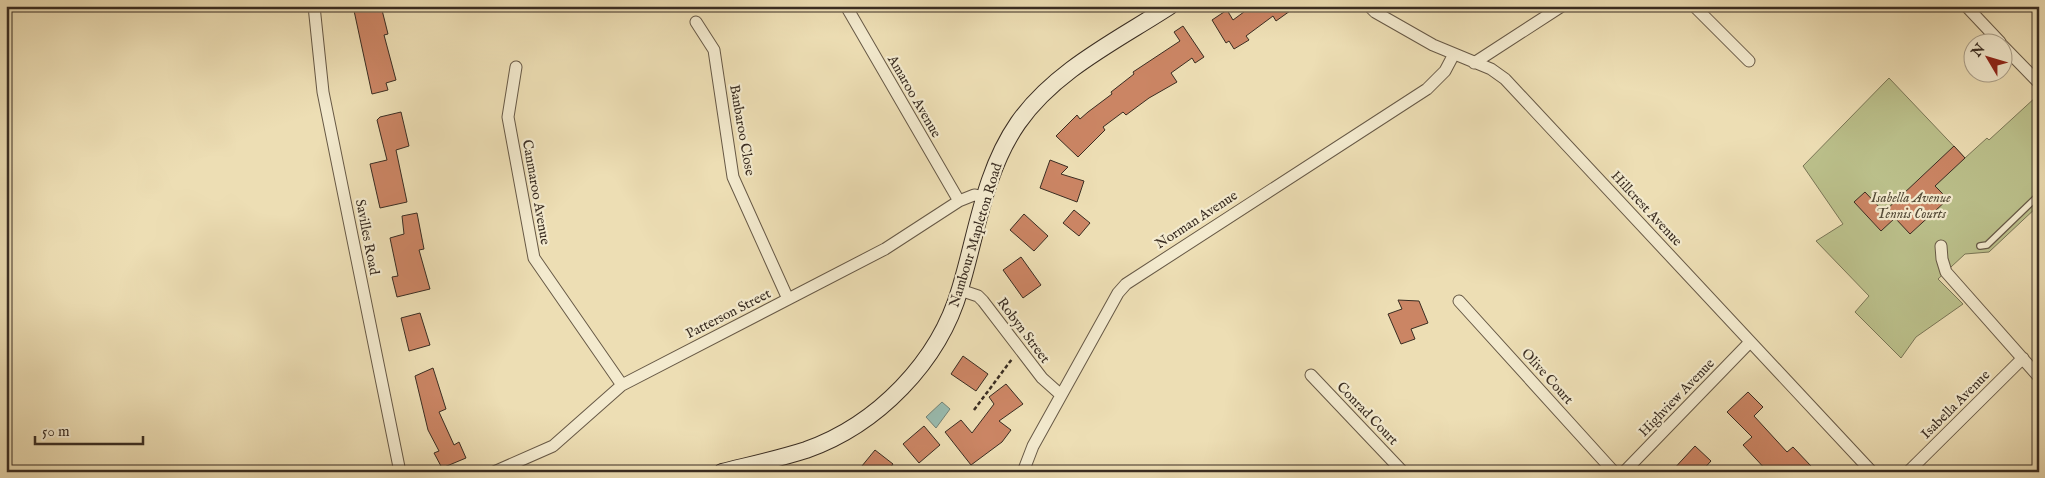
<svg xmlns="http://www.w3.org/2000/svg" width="2045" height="478" font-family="'IM FELL English',serif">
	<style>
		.green { fill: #bbc08b; stroke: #7a7656 }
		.water { fill: #99bcb0; stroke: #738377 }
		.building { fill: #cb8564; stroke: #3a2d22 }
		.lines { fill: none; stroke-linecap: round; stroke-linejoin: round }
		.lane-casing { stroke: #675946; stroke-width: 8 }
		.street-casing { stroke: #675946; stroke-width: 13 }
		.secondary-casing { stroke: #3a2d22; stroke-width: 18 }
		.path { stroke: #3a2d22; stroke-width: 2.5; stroke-dasharray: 4 2.5; stroke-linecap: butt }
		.lane { stroke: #f3eace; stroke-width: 5.5 }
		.street { stroke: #f3eace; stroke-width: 11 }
		.secondary { stroke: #f3eace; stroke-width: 16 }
		.labels { text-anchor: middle; stroke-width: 4.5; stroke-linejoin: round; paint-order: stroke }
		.street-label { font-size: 14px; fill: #3a2d22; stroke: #f3eace }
		.park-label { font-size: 14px; font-style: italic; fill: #544a37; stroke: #f3eace }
	</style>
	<rect width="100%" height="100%" fill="#eddeb4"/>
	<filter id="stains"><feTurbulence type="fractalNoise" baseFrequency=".004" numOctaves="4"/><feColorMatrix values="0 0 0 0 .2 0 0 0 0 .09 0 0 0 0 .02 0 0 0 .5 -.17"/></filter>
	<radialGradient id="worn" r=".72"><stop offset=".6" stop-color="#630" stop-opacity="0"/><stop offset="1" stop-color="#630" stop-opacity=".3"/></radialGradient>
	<path class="green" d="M1889 78 1965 158 1987 138 1989 140 2037 96 2039 98V205L1989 252 1965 254 1938 279 1963 304 1916 337 1901 358 1855 312 1869 296 1816 241 1843 224 1803 166Z"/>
	<path class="water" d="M942 402 950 409 936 428 926 417Z"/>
	<path class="building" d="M353 6H381L388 34 384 35 396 80 386 83 388 90 372 94Z
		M1252 6H1297L1276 21 1273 16 1246 36 1249 40 1234 49 1229 41 1226 43 1212 20 1227 10 1233 20Z
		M1183 26 1204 57 1195 63 1192 58 1171 73 1177 82 1149 98 1126 115 1123 112 1103 127 1105 130 1078 157 1056 136 1077 115 1080 119 1088 112 1112 94 1111 92 1134 74 1133 72 1180 41 1174 32Z
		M401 112 409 146 396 150 407 202 380 208 370 164 387 160 377 120 380 117Z
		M1954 146 1965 158 1935 186 1948 199 1910 234 1895 218 1881 231 1854 202 1865 192 1884 212Z
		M1050 160 1068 167 1061 174 1084 181 1077 202 1040 188Z
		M1074 210 1090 223 1079 236 1063 223Z
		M417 213 424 249 419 250 430 289 397 297 392 277 398 276 390 238 404 234 402 216Z
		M1024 214 1048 236 1034 251 1010 230Z
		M1021 257 1041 285 1023 298 1003 270Z
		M1398 300 1419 301 1428 323 1411 329 1415 339 1401 344 1388 314 1402 309Z
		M420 313 430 345 409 351 401 318Z
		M963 356 988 374 976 391 951 374Z
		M433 368 446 409 439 412 454 445 459 442 466 458 442 468 434 453 439 451 428 430 415 376Z
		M1006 384 1023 404 999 421 1011 430 1002 442 971 465 945 432 961 420 972 433 994 404 989 397Z
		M1748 392 1763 407 1754 416 1787 452 1793 447 1811 466 1805 472H1768L1743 445 1752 437 1727 412Z
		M924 426 940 445 919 463 903 444Z
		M1695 446 1711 461 1701 472H1671Z
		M875 450 893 464 887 472H857Z"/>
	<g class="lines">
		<g class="lane-casing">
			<path id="lane" d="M1980 246 1987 245 2039 195"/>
		</g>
		<g class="street-casing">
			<path id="street" d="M314 6 323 92 400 472
				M846 6 959 201
				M1369 6 1375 12 1433 45 1491 69 1505 79 1872 472
				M1694 6 1749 61
				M1966 6 2000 42
				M696 22 714 50 733 177 788 299
				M2002 45 2039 83
				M1474 63 1562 6
				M516 67 508 117 534 258 622 385
				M1941 246 1942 259 1946 272 2039 377
				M960 290 978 296 983 301 1042 378 1061 395
				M1459 301 1614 472
				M1311 375 1403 472
				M494 472 553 446 622 385 885 249 959 201 974 195 985 197
				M1023 472 1033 446 1118 293 1126 284 1427 89 1445 71 1454 54
				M1624 472 1750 342
				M1908 472 2023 358"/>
		</g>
		<g class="secondary-casing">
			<path id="secondary" d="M722 472C750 465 778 459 806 450 877 425 939 362 960 289 977 233 984 172 1018 123 1055 70 1118 40 1170 6"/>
		</g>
		<path class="path" d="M974 410 1012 359"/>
		<use href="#lane" class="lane"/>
		<use href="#street" class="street"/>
		<use href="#secondary" class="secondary"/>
	</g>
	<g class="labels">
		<g class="street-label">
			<text transform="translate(915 96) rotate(60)" y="5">Amaroo Avenue</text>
			<text transform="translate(743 130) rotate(80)" y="5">Banbaroo Close</text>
			<text transform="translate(537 192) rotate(80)" y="5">Canmaroo Avenue</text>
			<text transform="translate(1647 208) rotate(47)" y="5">Hillcrest Avenue</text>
			<text transform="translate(1196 219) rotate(-33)" y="5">Norman Avenue</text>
			<text transform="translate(975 235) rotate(-73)" y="5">Nambour Mapleton Road</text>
			<text transform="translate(368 237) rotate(79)" y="5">Savilles Road</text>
			<text transform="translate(728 313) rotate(-27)" y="5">Patterson Street</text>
			<text transform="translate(1024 330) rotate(53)" y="5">Robyn Street</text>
			<text transform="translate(1548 376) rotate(48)" y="5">Olive Court</text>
			<text transform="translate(1676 397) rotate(-46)" y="5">Highview Avenue</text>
			<text transform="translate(1955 404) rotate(-45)" y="5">Isabella Avenue</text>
			<text transform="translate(1368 413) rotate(46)" y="5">Conrad Court</text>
		</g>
		<g class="park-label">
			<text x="1911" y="202">Isabella Avenue<tspan x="1911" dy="16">Tennis Courts</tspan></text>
		</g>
	</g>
	<rect width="2045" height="478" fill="none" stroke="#eddeb4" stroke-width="25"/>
	<rect x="8" y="8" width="2030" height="463" fill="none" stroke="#3a2d22" stroke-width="2.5"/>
	<rect x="12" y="12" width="2020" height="453" fill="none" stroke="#3a2d22"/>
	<g transform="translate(1988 58) rotate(308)"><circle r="24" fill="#f3eace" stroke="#a99e89"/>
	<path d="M0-4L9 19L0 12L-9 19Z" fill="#8f2418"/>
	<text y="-8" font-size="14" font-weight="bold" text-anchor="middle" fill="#3a2d22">N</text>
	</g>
	<path d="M35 436v8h108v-8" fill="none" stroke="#3a2d22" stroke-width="2.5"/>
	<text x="42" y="436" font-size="15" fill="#3a2d22" stroke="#f3eace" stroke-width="4" paint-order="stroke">50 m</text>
	<rect width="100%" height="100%" filter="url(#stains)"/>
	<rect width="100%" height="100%" fill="url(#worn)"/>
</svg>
